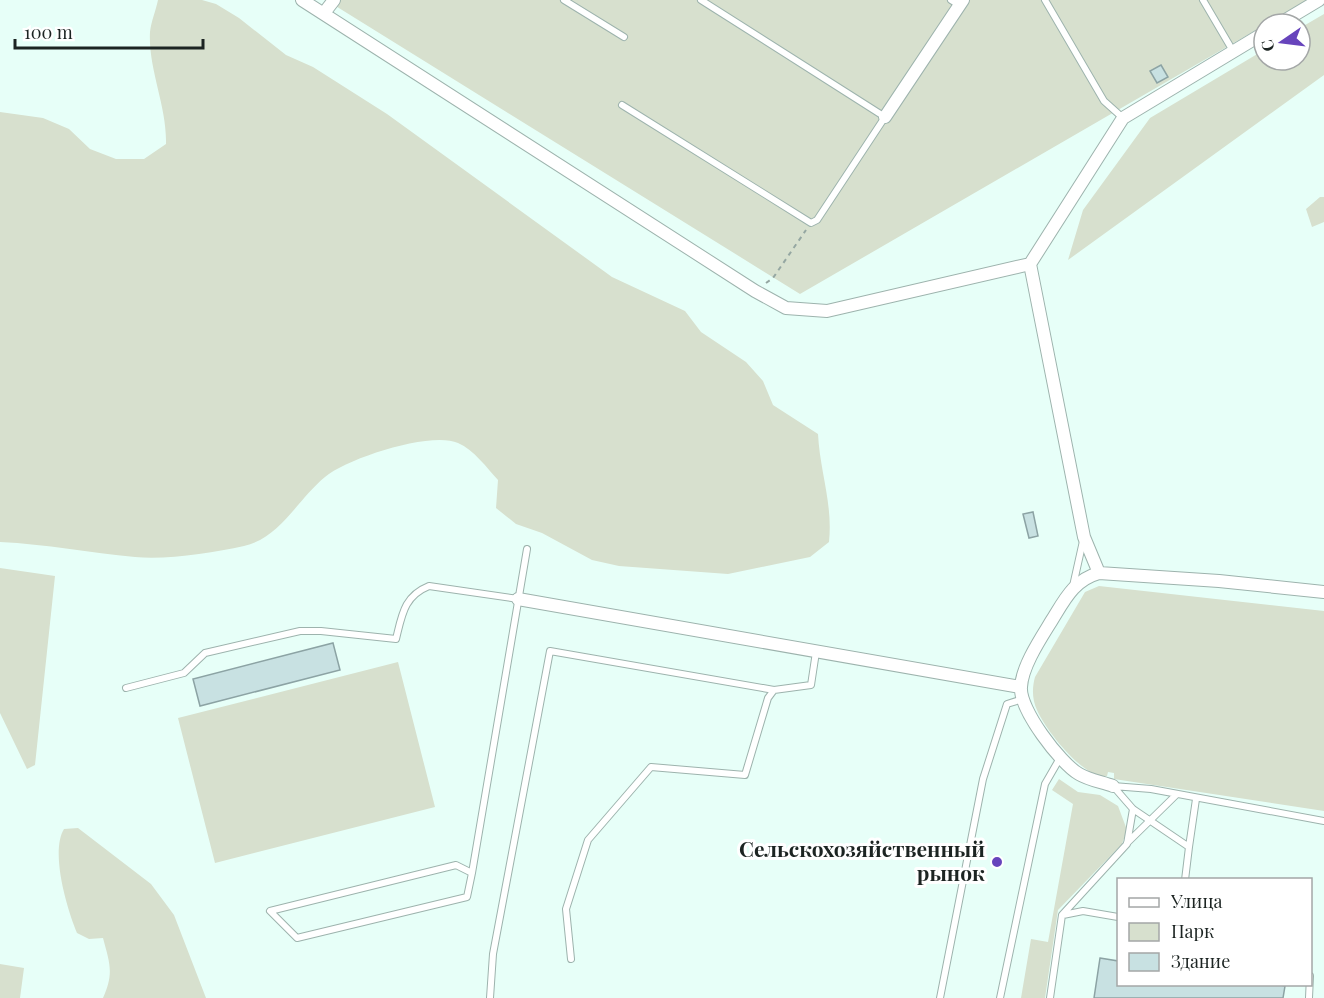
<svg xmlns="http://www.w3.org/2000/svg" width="1324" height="998" font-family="'Playfair Display',serif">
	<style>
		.green { fill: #d7e0ce }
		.building { fill: #c8e1e2; stroke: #8ca3a4; stroke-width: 1.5 }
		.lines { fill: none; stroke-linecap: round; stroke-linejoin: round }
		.lane-casing { stroke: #9db3ad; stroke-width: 8 }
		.street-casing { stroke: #9db3ad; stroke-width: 14 }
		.path { stroke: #95a7a2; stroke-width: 2; stroke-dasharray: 4.5 4.5; stroke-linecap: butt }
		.lane { stroke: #fff; stroke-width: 6 }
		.street { stroke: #fff; stroke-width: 12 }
		.poi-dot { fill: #6744bc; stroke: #fff; stroke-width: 2 }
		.labels { text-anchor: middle; stroke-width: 6; stroke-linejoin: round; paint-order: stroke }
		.poi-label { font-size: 21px; font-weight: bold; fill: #1c2422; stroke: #fff; text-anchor: end }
	</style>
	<rect width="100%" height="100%" fill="#e7fff8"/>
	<path class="green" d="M158 0H202L216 4 239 18 286 55 313 67 387 114 612 277 685 311 701 332 746 362 763 381 773 405 818 434C820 472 833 504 829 542L810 557 728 574 619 566 592 560 542 533 516 524 496 508 498 480C487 468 474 450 458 443 431 431 348 458 325 477 298 499 280 538 244 546 212 553 167 560 135 557 90 553 46 544 0 542V112L43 118 69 129 90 149 116 159H144L166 144C167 106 148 69 150 32 151 22 156 10 158 0Z
		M326 0H1308L800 294Z
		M1324 14V75L1068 260 1083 210 1150 118 1264 50V60H1300V28Z
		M1320 197H1324V222L1312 227 1306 209Z
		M0 568 55 576 35 765 27 769 0 713Z
		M1099 586 1324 611V811L1114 779V773L1108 772 1107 776C1084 780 1045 729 1037 710 1032 699 1032 688 1035 677L1085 592Z
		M398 662 435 807 215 863 178 718Z
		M1059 779 1078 792 1100 795 1118 806 1127 830 1122 844 1058 910 1045 998H1021L1031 939 1048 942 1073 804 1052 790Z
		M78 828 151 884 174 915 206 998H103C114 973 110 964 103 938L89 939 77 933C67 909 50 852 64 829Z
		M0 964 24 968 20 998H0Z"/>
	<path class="building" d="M1161 65 1168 77 1157 83 1150 71Z
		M1033 512 1038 536 1029 538 1023 514Z
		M333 643 340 670 200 706 193 679Z
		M1100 958 1118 961V984H1277L1285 986 1283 998H1094Z"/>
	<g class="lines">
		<g class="lane-casing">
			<path id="lane" d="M564 0 624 37
				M951 0 959 5
				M1045 0 1104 101 1123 118
				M1203 0 1233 51
				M622 105 811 223 817 220 885 117 701 0
				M1073 586 1083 541
				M126 688 184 673 205 653 300 631H321L396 639C402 615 404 596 429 586L518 599
				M1127 843 1176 795
				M1189 847 1196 799
				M472 873 467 897 297 938 270 911 456 865 472 873 527 549
				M1185 880 1189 847 1133 809 1113 786 1151 789 1324 821
				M1063 915 1083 911 1118 917
				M571 959 566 909 588 840 651 767 745 775 768 698 774 690 811 685 816 652
				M490 998 493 954 550 651 774 690
				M940 998 983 779 1007 704 1023 699
				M1000 998 1045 784 1060 758
				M1050 998 1062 915 1127 844 1133 809
				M1309 998 1310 976"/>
		</g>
		<g class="street-casing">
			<path id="street" d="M302 0 755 291 786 308 827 311 1030 264 1123 118 1264 33
				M324 13 334 0
				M1279 24 1319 0
				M885 117 963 0
				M1030 264 1084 537 1099 573
				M518 599 1020 687
				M1113 786C1102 782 1089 780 1079 774 1060 763 1019 709 1021 687 1022 666 1041 638 1052 620 1065 599 1074 580 1099 573L1219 581 1324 592"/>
		</g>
		<path class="path" d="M766 283 773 278 806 230"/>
		<use href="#lane" class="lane"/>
		<use href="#street" class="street"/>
	</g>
	<circle class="poi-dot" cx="997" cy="862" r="6"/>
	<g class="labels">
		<g class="poi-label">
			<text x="985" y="857">Сельскохозяйственный<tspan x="985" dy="24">рынок</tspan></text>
		</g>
	</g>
	<rect x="1117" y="878" width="195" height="108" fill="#ffffff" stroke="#a4a7a7" stroke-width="1.5"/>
	<rect x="1129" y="898" width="30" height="9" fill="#ffffff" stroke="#a4a7a7" stroke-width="1.5"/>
	<text x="1171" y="908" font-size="18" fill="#1c2422">Улица</text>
	<rect x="1129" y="923" width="30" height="18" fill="#d7e0ce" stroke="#a4a7a7" stroke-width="1.5"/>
	<text x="1171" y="938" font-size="18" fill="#1c2422">Парк</text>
	<rect x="1129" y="953" width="30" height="18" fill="#c8e1e2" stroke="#a4a7a7" stroke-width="1.5"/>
	<text x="1171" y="968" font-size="18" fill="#1c2422">Здание</text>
	<g transform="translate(1282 42) rotate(256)"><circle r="28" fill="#ffffff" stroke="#a4a7a7" stroke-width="1.5"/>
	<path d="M0-4.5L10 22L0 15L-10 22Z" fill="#6744bc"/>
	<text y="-9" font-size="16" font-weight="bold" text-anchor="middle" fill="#1c2422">С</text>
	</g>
	<path d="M15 39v9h188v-9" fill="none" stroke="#1c2422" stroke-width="3"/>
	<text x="24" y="39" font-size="18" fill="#1c2422" stroke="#ffffff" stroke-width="4.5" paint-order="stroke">100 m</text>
</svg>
